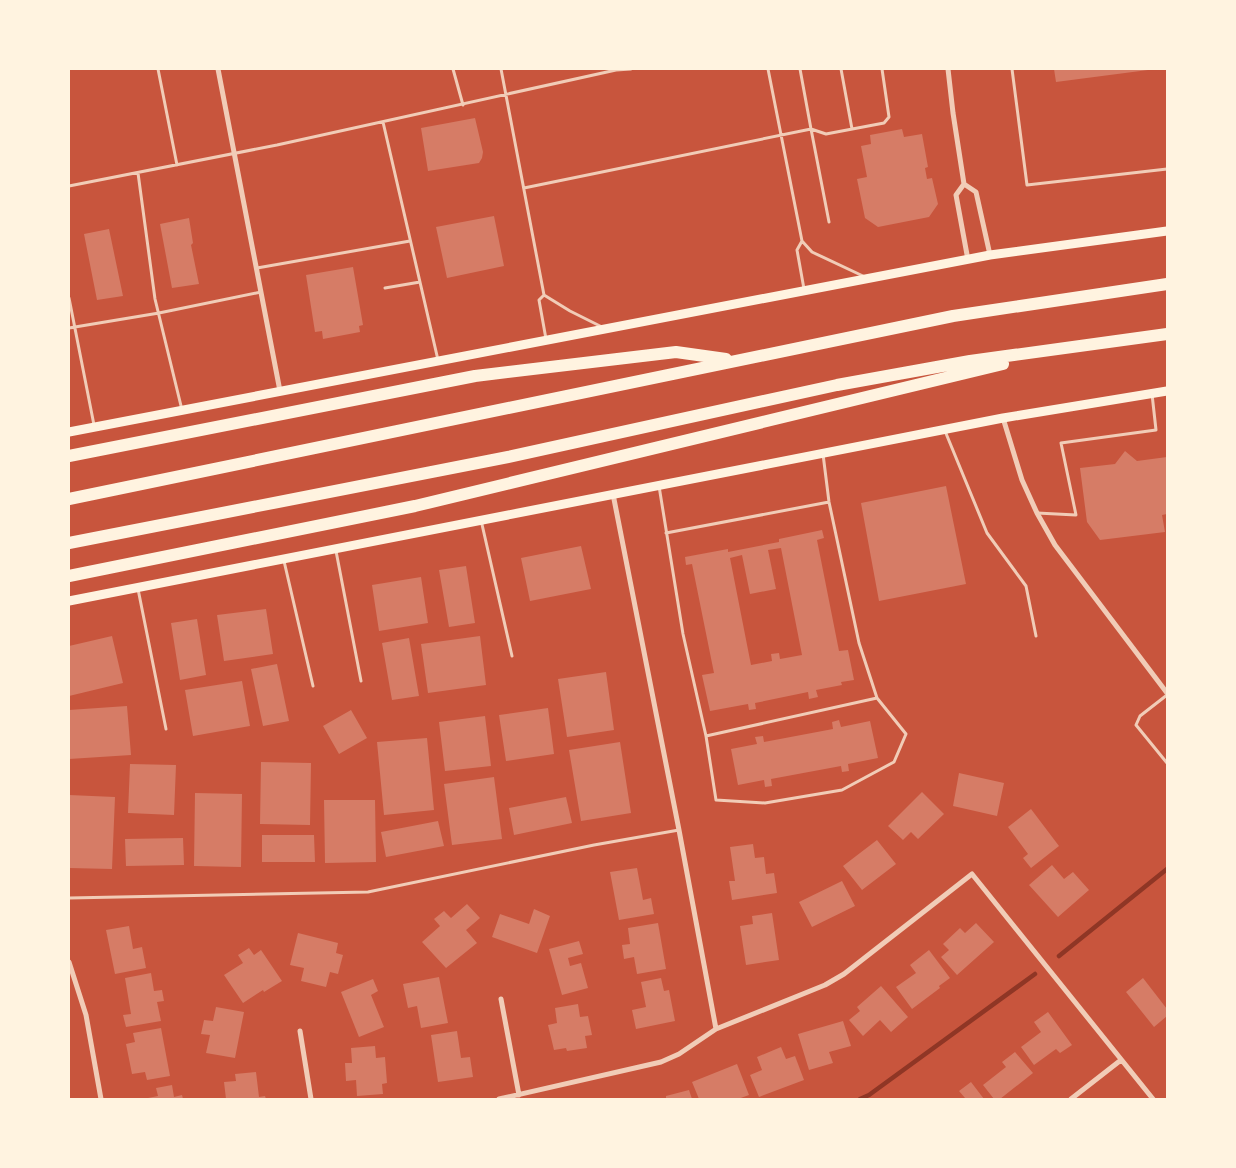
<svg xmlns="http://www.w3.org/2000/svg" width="1236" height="1168" font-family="'DM Sans',sans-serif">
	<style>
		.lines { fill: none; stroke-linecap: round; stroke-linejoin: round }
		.stream { stroke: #8f3625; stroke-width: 4.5 }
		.building { fill: #d67c66; fill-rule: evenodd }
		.service { stroke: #f1ccb7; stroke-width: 3 }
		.minor { stroke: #f1ccb7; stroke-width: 5 }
		.secondary { stroke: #fff3e0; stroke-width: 9 }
		.motorway { stroke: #fff3e0; stroke-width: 12 }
	</style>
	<rect width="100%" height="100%" fill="#c8553d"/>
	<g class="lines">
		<path class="stream" d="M1059 956 1167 869
			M860 1099 869 1095 1035 974"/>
	</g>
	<path class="building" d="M1054 69H1148V70L1056 82Z
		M475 118 483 152 482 158 479 163 428 171 421 128Z
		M902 129 904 137 922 134 928 167 925 168 927 179 932 178 938 204 929 217 878 227 865 218 857 179 867 177 861 146 871 144 870 135Z
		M494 216 504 266 447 278 436 227Z
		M189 218 193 243 191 245 199 284 172 288 160 224Z
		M109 229 123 296 97 300 84 234Z
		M353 267 363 325 359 326 360 332 323 339 322 331 315 332 306 275Z
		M1125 451 1137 461 1167 457V514L1162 515 1165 532 1100 540 1087 522 1080 468 1115 464Z
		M946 486 966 584 879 601 861 503Z
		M822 530 824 538 817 540 839 651 848 650 854 680 841 682 842 685 816 690 818 697 809 699 808 692 755 703 756 709 749 710 748 704 710 711 702 675 714 673 692 564 686 565 685 557 728 549V552L779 542V539ZM781 548 802 655 780 659 779 653 771 654 772 661 751 665 730 558 742 555 750 594 776 589 768 550Z
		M581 546 591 589 530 601 521 558Z
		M466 566 475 623 449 627 439 570Z
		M421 577 428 623 379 631 372 585Z
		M266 609 273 654 224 661 217 615Z
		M197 619 206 675 180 680 171 623Z
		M112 636 123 683 69 696V646Z
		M480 636 486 685 428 693 421 644Z
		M409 638 419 696 392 700 382 643Z
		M277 664 289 721 263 726 251 669Z
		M606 672 614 730 567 737 558 679Z
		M242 681 250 726 193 736 185 690Z
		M127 706 131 755 69 759V710Z
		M548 708 554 754 506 761 499 715Z
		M351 710 367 738 339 754 323 726Z
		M485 716 491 766 445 771 439 722Z
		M839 720 841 727 870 721 878 758 848 764 849 771 842 772 841 766 771 779 772 786 765 787 764 780 738 785 731 749 757 744 755 737 763 736 764 742 833 729 832 722Z
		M427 738 434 810 384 815 377 742Z
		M620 742 631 813 581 821 569 750Z
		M261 762 311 763 310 825 260 824Z
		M130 764 176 765 174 815 128 813Z
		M959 773 1004 783 997 816 953 806Z
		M494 777 502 839 452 845 444 784Z
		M922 792 944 814 918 839 911 832 903 840 888 826Z
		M195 793 242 794 241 867 194 866Z
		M69 795 115 797 112 869 69 868Z
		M566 797 572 823 514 835 509 808Z
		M324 800H375L376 862 325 863Z
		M1031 809 1059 846 1031 868 1023 858 1028 854 1008 827Z
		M438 821 444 846 386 857 381 832Z
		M262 835H314L315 862H262Z
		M183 838 184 865 126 866 125 839Z
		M877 840 896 864 862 890 843 866Z
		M753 844 755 858 764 857 766 874 774 873 777 893 732 900 729 881H735L730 847Z
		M1052 865 1064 879 1073 872 1089 890 1058 917 1029 885Z
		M637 868 643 900 651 898 654 914 619 920 610 872Z
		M842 881 855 906 812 927 799 902Z
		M467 904 480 918 466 930 477 943 446 968 422 942 440 926 434 919 444 911 451 918Z
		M534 909 550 916 537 953 492 937 500 914 529 924Z
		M772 913 779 960 746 965 740 926 753 924 752 916Z
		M658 923 666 969 637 974 634 957 624 959 622 945 630 944 628 928Z
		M976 923 994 942 957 975 941 957 949 950 943 944 960 928 965 933Z
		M129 926 133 949 142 947 146 968 115 974 106 930Z
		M298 933 338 943 336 953 343 955 338 974 330 972 326 987 301 981 304 968 290 965Z
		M579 941 583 954 568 958 570 966 581 963 588 988 562 995 549 949Z
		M249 948 254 955 261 950 282 981 264 992 263 990 243 1003 224 975 243 963 238 955Z
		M929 950 950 978 939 986 940 988 912 1009 896 987 916 973 910 965Z
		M151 973 154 991 162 990 164 1001 157 1002 161 1021 126 1027 123 1015 131 1014 125 978Z
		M439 977 448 1023 421 1028 417 1006 408 1008 403 984Z
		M661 978 664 991 669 990 675 1021 636 1029 632 1010 646 1007 641 982Z
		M1143 978 1167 1009V1016L1154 1027 1126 992Z
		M373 979 378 991 371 995 384 1027 359 1037 341 992Z
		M881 986 908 1017 891 1032 880 1020 863 1036 849 1020 860 1011 857 1007Z
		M578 1004 580 1017 588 1016 592 1035 585 1036 587 1048 567 1051 566 1048 554 1050 548 1025 557 1023 555 1008Z
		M216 1007 244 1012 235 1058 206 1053 210 1035 201 1034 204 1020 213 1021Z
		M1048 1012 1072 1045 1060 1053 1056 1049 1034 1065 1021 1047 1041 1032 1034 1022Z
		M843 1021 851 1046 829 1052 833 1063 809 1070 798 1034Z
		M161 1028 170 1076 147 1080 145 1072 132 1074 126 1044 135 1042 133 1033Z
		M457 1031 461 1058 470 1057 473 1077 438 1082 431 1035Z
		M375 1046 376 1058 385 1057 387 1083 382 1084 383 1094 357 1096 356 1080 346 1081 345 1063H352L351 1048Z
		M781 1047 786 1059 795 1056 804 1080 759 1097 750 1075 762 1070 757 1057Z
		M1015 1052 1033 1073 1000 1099H994L983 1085 1006 1067 1002 1062Z
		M737 1064 749 1095 738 1099H699L692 1082Z
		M256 1072 259 1097 265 1096 266 1099H226L224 1082 236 1081 235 1074Z
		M971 1082 984 1099H963L965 1098 959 1091Z
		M172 1085 174 1097 182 1095 183 1099H143L158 1096 156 1088Z
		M689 1090 692 1099H666V1096Z"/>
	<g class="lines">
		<path class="service" d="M158 69 177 165
			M453 69 463 105
			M501 69 544 295 539 300 546 339
			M768 69 802 241 812 252 863 276
			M841 69 852 129
			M1012 69 1027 185 1167 169
			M383 122 438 360
			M138 173 155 299 182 410
			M69 186 277 145 616 70 631 69
			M524 188 811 129 800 69
			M829 222 811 129 826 134 884 123 889 117 882 69
			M802 241 797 250 804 289
			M257 268 410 241
			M385 288 420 282
			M544 295 570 311 602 327
			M69 298 94 425
			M69 328 159 313 261 292
			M945 431 987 533 1026 586 1036 636
			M659 486 683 634 706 736 716 800 765 803 842 790 894 762 906 734 877 698 859 643 829 502 823 454
			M1037 513 1076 515 1061 443 1156 430 1152 394
			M481 520 512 656
			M666 533 829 502
			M336 551 361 681
			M284 561 313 686
			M138 589 166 729
			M1167 695 1140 716 1136 725 1167 763
			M706 736 877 698
			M69 898 368 892 594 845 679 830"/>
		<path class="minor" d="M218 69 280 391
			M948 69 953 113 964 184 976 192 990 255
			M964 184 956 195 968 260
			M1003 418 1022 480 1037 513 1055 545 1167 693
			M613 494 679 830 716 1029
			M69 962 86 1015 101 1099
			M501 999 519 1095
			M300 1031 311 1099
			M499 1099 661 1062 679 1054 716 1029 825 985 844 974 972 874 1153 1099
			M1071 1099 1121 1060"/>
		<path class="secondary" d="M69 432 990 255 1167 231
			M69 601 1003 418 1167 391"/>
		<path class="motorway" d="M69 456 475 376 676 352 726 359
			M69 499 953 316 1167 284
			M69 543 508 457 837 385 970 361 1167 334
			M69 576 415 506 1003 364"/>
	</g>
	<rect width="1236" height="1168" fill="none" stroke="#fff3e0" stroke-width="140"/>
</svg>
